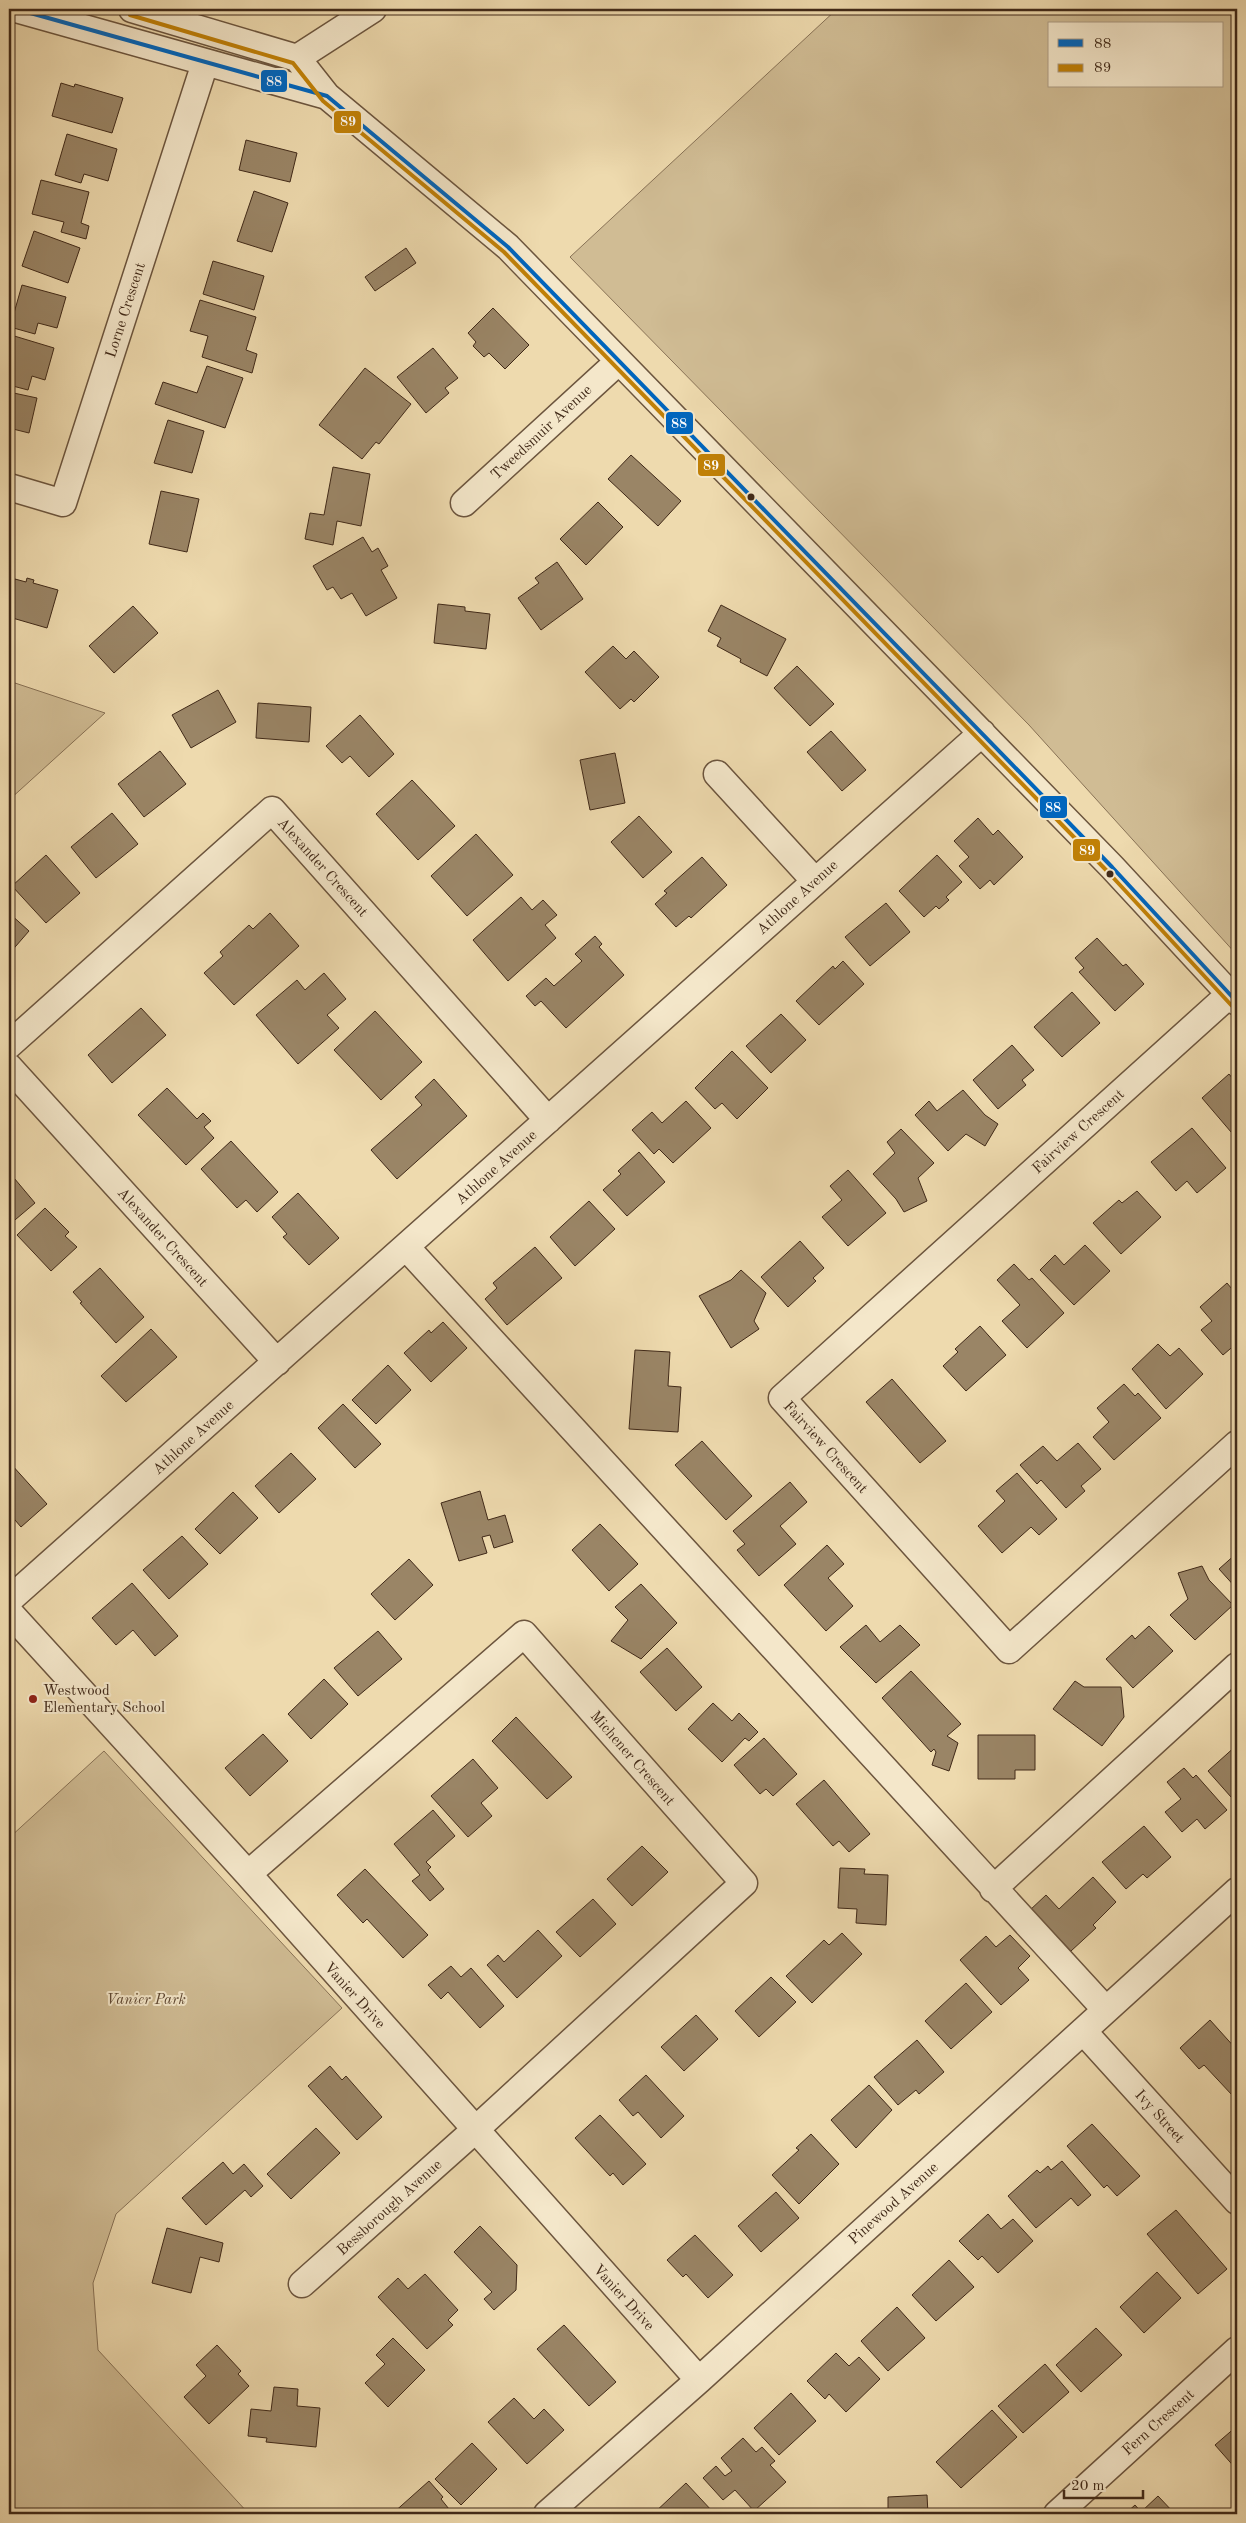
<svg xmlns="http://www.w3.org/2000/svg" width="1246" height="2523" font-family="'Old Standard TT',serif">
	<style>
		.green { fill: #d0bc94; stroke: #887256; fill-rule: evenodd }
		.building { fill: #9a8566; stroke: #402918 }
		.lines { fill: none; stroke-linecap: round; stroke-linejoin: round }
		.minor-casing { stroke: #6c553e; stroke-width: 29 }
		.minor { stroke: #f4e7ca; stroke-width: 26 }
		.bus-1-casing { stroke: #f4e7ca; stroke-width: 8 }
		.bus-2-casing { stroke: #f4e7ca; stroke-width: 8 }
		.bus-1 { stroke: #0065bd; stroke-width: 4 }
		.bus-2 { stroke: #c08007; stroke-width: 4 }
		.bus-dot { fill: #402918; stroke: #f4e7ca; stroke-width: 2 }
		.poi-dot { fill: #8f2418; stroke: #f4e7ca; stroke-width: 2 }
		.labels { text-anchor: middle; stroke-width: 4; stroke-linejoin: round; paint-order: stroke }
		.street-label { font-size: 15px; fill: #402918; stroke: #f4e7ca }
		.poi-label { font-size: 15px; fill: #402918; stroke: #f4e7ca; text-anchor: start }
		.park-label { font-size: 15px; font-style: italic; fill: #5d4631; stroke: #f4e7ca }
		.line-badge { stroke: #f4e7ca; stroke-width: 2 }
		.badge-label { font-size: 14px; text-anchor: middle; font-weight: bold; fill: #fff }
	</style>
	<rect width="100%" height="100%" fill="#eedaae"/>
	<filter id="stains"><feTurbulence type="fractalNoise" baseFrequency=".004" numOctaves="4"/><feColorMatrix values="0 0 0 0 .2 0 0 0 0 .09 0 0 0 0 .02 0 0 0 .5 -.17"/></filter>
	<radialGradient id="worn" r=".72"><stop offset=".6" stop-color="#630" stop-opacity="0"/><stop offset="1" stop-color="#630" stop-opacity=".3"/></radialGradient>
	<path class="green" d="M837 9H1237V955L1029 725 570 257ZM1050 24H1222V86H1050Z
		M9 681 105 713 9 800Z
		M104 1751 342 2008 116 2214 93 2283 98 2350 249 2514H9V1838Z"/>
	<path class="building" d="M61 83 74 87 75 84 123 98 112 133 52 116Z
		M67 134 117 149 108 181 84 174 81 183 55 175Z
		M246 140 297 153 290 182 239 170Z
		M41 180 89 192 81 223 89 226 86 239 61 232 64 222 32 214Z
		M254 191 288 203 272 252 237 241Z
		M34 231 80 248 68 283 22 266Z
		M406 248 416 263 375 291 365 277Z
		M213 261 264 276 254 310 203 294Z
		M22 285 66 297 57 328 38 323 35 334 10 327Z
		M200 300 256 317 246 350 257 354 252 373 202 357 208 336 190 331Z
		M493 308 529 345 505 369 489 353 484 357 473 346 476 342 468 333Z
		M11 335 54 348 45 380 32 376 28 390 9 385V343Z
		M433 348 458 378 445 388 449 393 426 413 397 377Z
		M207 366 243 378 225 428 155 404 163 382 197 393Z
		M365 368 411 404 379 444 376 442 362 459 319 425Z
		M9 392 37 398 29 433 9 428Z
		M168 420 204 431 192 473 154 463Z
		M631 455 681 501 658 526 608 479Z
		M333 467 370 474 361 526 337 521 333 545 305 539 310 513 324 515Z
		M161 491 199 499 187 552 149 544Z
		M598 502 623 527 586 565 560 539Z
		M363 537 372 552 378 548 388 566 381 570 397 598 366 616 352 593 341 599 333 587 327 590 313 566Z
		M557 562 583 599 541 630 518 598 539 583 535 578Z
		M27 578 34 580 33 583 58 590 47 628 9 617V600L15 579 26 582Z
		M438 604 465 607V611L490 614 486 649 434 643Z
		M721 605 786 639 767 676 740 662 741 659 717 646 721 638 708 631Z
		M133 606 158 633 114 673 89 646Z
		M613 646 626 659 634 651 659 677 634 702 631 699 620 709 585 672Z
		M797 666 834 704 810 726 774 688Z
		M218 690 236 722 191 748 172 715Z
		M258 703 311 707 309 742 256 738Z
		M360 715 394 754 369 777 350 756 342 763 326 746Z
		M831 731 866 770 842 791 807 752Z
		M160 751 186 784 144 817 118 784Z
		M615 753 625 803 590 810 580 760Z
		M412 780 455 826 418 860 376 814Z
		M112 813 138 844 96 878 71 847Z
		M639 816 672 852 643 878 611 842Z
		M978 818 993 835 998 830 1023 857 994 885 990 880 980 889 959 866 969 857 954 841Z
		M476 834 513 875 467 916 431 876Z
		M46 855 80 893 46 923 12 886Z
		M937 855 962 882 946 897 949 900 939 909 936 906 924 917 899 891Z
		M702 857 727 885 691 918 689 916 676 927 655 904 667 893 664 891Z
		M521 897 532 910 543 900 557 915 545 925 556 938 508 981 473 940Z
		M886 903 910 932 870 966 845 937Z
		M9 913 29 931 9 954Z
		M270 913 299 946 234 1005 204 973 223 956 220 952 249 925 253 929Z
		M595 936 602 944 599 947 624 975 566 1028 541 1001 535 1006 526 996 546 978 554 986 582 961 575 954Z
		M1097 938 1123 966 1126 964 1144 984 1115 1011 1079 972 1084 968 1075 958Z
		M843 961 864 984 819 1025 796 1001 833 966 835 969Z
		M324 973 346 999 327 1015 339 1028 298 1064 256 1015 297 980 305 990Z
		M1072 992 1100 1023 1062 1057 1034 1027Z
		M141 1008 166 1035 112 1083 88 1055Z
		M375 1011 422 1062 381 1100 334 1050Z
		M781 1014 806 1040 771 1073 746 1046Z
		M1012 1045 1034 1070 1022 1080 1026 1085 998 1109 973 1080Z
		M732 1051 768 1088 737 1119 722 1103 715 1109 695 1088Z
		M1229 1074 1237 1084V1139L1202 1098Z
		M434 1079 467 1116 397 1179 371 1150 422 1105 415 1097Z
		M167 1088 197 1119 203 1113 211 1121 204 1127 214 1138 186 1165 138 1115Z
		M963 1090 985 1115 998 1124 985 1146 966 1134 948 1151 915 1115 929 1101 937 1111Z
		M686 1101 711 1128 673 1163 659 1149 654 1154 632 1130 652 1112 662 1123Z
		M1192 1128 1226 1168 1197 1193 1187 1181 1176 1191 1151 1162Z
		M901 1129 934 1163 918 1178 927 1201 904 1212 896 1199 873 1174 895 1153 887 1142Z
		M231 1141 278 1192 257 1212 246 1200 237 1208 201 1169Z
		M639 1152 665 1182 627 1216 603 1190 621 1174 618 1171Z
		M848 1170 886 1213 848 1246 822 1217 842 1200 830 1186Z
		M9 1172 35 1203 9 1225Z
		M1137 1191 1161 1217 1121 1254 1093 1223 1119 1200 1122 1203Z
		M298 1193 339 1238 309 1265 283 1237 287 1234 272 1217Z
		M589 1201 615 1229 575 1266 550 1237Z
		M45 1208 69 1232 65 1236 77 1247 51 1271 17 1235Z
		M800 1241 824 1268 813 1278 816 1281 788 1307 761 1277Z
		M1085 1245 1110 1271 1074 1305 1040 1270 1055 1255 1064 1265Z
		M535 1247 562 1278 507 1325 485 1299 497 1288 493 1283Z
		M1014 1264 1029 1280 1032 1278 1064 1313 1027 1348 1002 1321 1020 1305 997 1280Z
		M100 1268 144 1317 116 1343 80 1303 82 1302 73 1292Z
		M741 1270 766 1293 754 1321 759 1329 731 1348 699 1296 731 1280Z
		M1227 1283 1237 1295V1343L1223 1355 1201 1330 1212 1321 1200 1307Z
		M443 1322 467 1348 431 1382 404 1353 429 1330 431 1333Z
		M980 1326 1006 1355 966 1391 943 1366 958 1352 955 1349Z
		M151 1329 177 1357 126 1402 101 1376Z
		M1158 1344 1170 1356 1179 1348 1203 1374 1166 1409 1132 1369Z
		M635 1350 670 1352 668 1386 681 1387 678 1432 629 1429Z
		M388 1365 411 1390 376 1424 352 1400Z
		M892 1379 946 1441 920 1463 866 1402Z
		M1124 1384 1135 1396 1138 1393 1161 1418 1114 1460 1093 1437 1109 1422 1097 1408Z
		M343 1404 381 1444 355 1468 318 1428Z
		M702 1441 752 1496 726 1520 675 1465Z
		M1078 1443 1101 1469 1081 1486 1085 1491 1066 1508 1041 1480 1037 1484 1020 1465 1043 1446 1057 1461Z
		M291 1453 316 1479 279 1513 255 1486Z
		M11 1464 47 1504 21 1527 9 1513V1466Z
		M1017 1473 1057 1519 1039 1535 1031 1527 1002 1553 978 1526 1005 1501 996 1491Z
		M790 1482 807 1502 780 1526 796 1544 759 1576 737 1550 745 1544 733 1531Z
		M480 1491 488 1520 505 1515 513 1542 494 1548 490 1535 482 1537 487 1553 459 1561 441 1503Z
		M233 1492 258 1518 220 1554 195 1529Z
		M600 1524 638 1564 609 1591 572 1550Z
		M182 1536 208 1564 169 1599 143 1570Z
		M827 1545 844 1564 828 1578 853 1606 826 1631 784 1585Z
		M1237 1553V1589L1219 1569Z
		M409 1559 433 1585 395 1620 371 1594Z
		M1202 1566 1209 1580 1233 1605 1195 1640 1170 1615 1188 1599 1178 1573Z
		M132 1583 178 1636 155 1656 133 1630 116 1645 92 1618Z
		M641 1584 677 1623 641 1659 611 1641 628 1620 615 1607Z
		M866 1625 880 1642 900 1625 920 1645 876 1683 840 1647Z
		M1149 1626 1173 1651 1133 1688 1106 1659 1132 1635 1135 1639Z
		M378 1631 402 1659 358 1696 334 1668Z
		M667 1648 702 1687 676 1711 640 1672Z
		M911 1671 961 1724 947 1736 958 1743 949 1771 932 1765 936 1752 934 1749 931 1752 882 1698Z
		M324 1679 348 1704 311 1739 288 1714Z
		M1075 1681 1084 1687H1121L1124 1717 1102 1746 1053 1709Z
		M713 1703 732 1721 739 1713 758 1732 749 1741 745 1738 722 1762 688 1729Z
		M516 1717 572 1777 547 1799 492 1741Z
		M263 1734 288 1761 250 1796 225 1768Z
		M978 1735H1035V1770H1015V1779H978Z
		M764 1738 797 1774 773 1796 766 1789 760 1794 734 1765Z
		M1237 1745V1791L1231 1797 1208 1771Z
		M473 1759 498 1788 481 1803 492 1816 468 1837 431 1796Z
		M1184 1768 1193 1778 1196 1775 1227 1810 1205 1829 1197 1819 1182 1832 1165 1812 1181 1799 1167 1782Z
		M824 1780 870 1834 849 1852 839 1841 833 1846 796 1804Z
		M433 1810 455 1836 426 1862 431 1867 428 1870 444 1889 430 1901 412 1881 420 1875 394 1844Z
		M1144 1826 1171 1857 1147 1878 1143 1874 1126 1889 1102 1862Z
		M642 1846 668 1872 632 1906 607 1879Z
		M840 1868 865 1869 864 1874 888 1875 886 1925 856 1923 857 1909 838 1908Z
		M365 1869 428 1935 403 1958 367 1919 363 1923 337 1895Z
		M1093 1877 1116 1902 1093 1925 1096 1928 1071 1951 1045 1924 1043 1926 1029 1911 1046 1895 1059 1909Z
		M593 1899 616 1924 580 1957 556 1932Z
		M538 1930 562 1956 517 1998 487 1965 498 1955 504 1962Z
		M842 1933 862 1954 812 2003 786 1976 824 1940 829 1945Z
		M1010 1935 1030 1956 1018 1968 1029 1980 1001 2005 960 1960 986 1936 996 1947Z
		M451 1966 461 1977 471 1968 504 2006 480 2028 448 1992 441 1999 428 1985Z
		M771 1977 796 2002 759 2037 735 2011Z
		M966 1983 992 2012 951 2049 925 2021Z
		M696 2015 718 2039 684 2071 661 2047Z
		M1210 2020 1237 2050V2090L1232 2095 1204 2065 1199 2069 1180 2048Z
		M917 2040 944 2072 919 2094 916 2090 898 2105 874 2077Z
		M330 2066 342 2080 346 2076 382 2117 357 2140 308 2086Z
		M646 2075 684 2116 661 2138 638 2112 633 2116 619 2100Z
		M869 2085 892 2110 856 2148 831 2120Z
		M600 2115 646 2164 623 2185 613 2173 610 2176 575 2138Z
		M1092 2124 1140 2176 1117 2196 1107 2185 1104 2188 1067 2146Z
		M316 2128 340 2153 291 2199 267 2174Z
		M811 2134 839 2164 799 2204 772 2175 799 2150 796 2148Z
		M1062 2161 1091 2195 1078 2206 1071 2198 1036 2228 1008 2196 1037 2170 1040 2173 1048 2166 1051 2170Z
		M223 2162 233 2174 244 2164 263 2186 251 2197 245 2190 206 2225 182 2198Z
		M776 2192 799 2218 761 2252 738 2226Z
		M1176 2210 1227 2269 1198 2294 1147 2234Z
		M988 2214 1001 2229 1013 2219 1033 2241 998 2273 982 2256 978 2260 959 2241Z
		M480 2226 517 2265 516 2290 494 2310 484 2299 492 2292 454 2252Z
		M167 2228 223 2243 219 2262 200 2257 191 2293 152 2283Z
		M695 2235 733 2275 708 2298 686 2274 683 2277 667 2260Z
		M949 2260 974 2287 936 2321 912 2295Z
		M1157 2272 1181 2298 1144 2333 1120 2307Z
		M425 2274 458 2310 448 2320 453 2325 427 2349 378 2297 398 2278 408 2289Z
		M897 2307 925 2338 888 2371 861 2341Z
		M564 2325 616 2382 589 2406 537 2349Z
		M1096 2328 1122 2355 1081 2392 1056 2365Z
		M393 2338 425 2370 388 2407 365 2383 385 2364 376 2355Z
		M217 2345 241 2371 238 2374 249 2386 209 2424 184 2397 206 2376 196 2365Z
		M836 2353 849 2366 859 2357 880 2379 846 2412 829 2394 825 2399 807 2381Z
		M1045 2364 1069 2392 1023 2433 998 2406Z
		M274 2387 298 2389 297 2406 320 2408 316 2447 266 2442 267 2438 248 2436 251 2409 271 2411Z
		M791 2393 816 2421 779 2455 754 2428Z
		M514 2398 534 2419 544 2409 564 2430 527 2464 488 2422Z
		M992 2410 1017 2437 961 2488 936 2462Z
		M1237 2426V2470L1215 2445Z
		M743 2438 756 2452 762 2447 775 2461 770 2465 786 2482 754 2511 735 2490 723 2500 703 2478 716 2466 725 2476 732 2471 721 2458Z
		M472 2443 497 2469 461 2505 435 2479Z
		M429 2481 443 2497 441 2499 453 2514H392Z
		M686 2483 713 2512 711 2514H653Z
		M927 2495 928 2514H888V2497Z
		M1158 2496 1175 2514H1125L1135 2505 1141 2512Z"/>
	<g class="lines">
		<g class="minor-casing">
			<path id="minor" d="M16 9 327 96
				M132 9 297 58 327 96 508 247 1112 867 1237 1002
				M297 58 373 9
				M9 487 63 503 205 63
				M464 503 619 361
				M717 774 815 881
				M1230 994 782 1398 1009 1650 1237 1444
				M9 1045 272 810 548 1120
				M9 1067 277 1362
				M406 1247 1106 2010
				M9 1600 982 733
				M9 1612 248 1874 699 2380
				M248 1874 524 1634 744 1883 475 2130 302 2284
				M993 1889 1237 1666
				M1083 2031 1237 2201
				M547 2514 699 2380 1237 1891
				M1057 2514 1237 2350"/>
		</g>
		<use href="#minor" class="minor"/>
		<g class="bus-1-casing">
			<path id="bus-1" d="M16 9 327 96 508 247 1112 867 1237 1002"/>
		</g>
		<g class="bus-2-casing">
			<path id="bus-2" d="M130 15 293 63 323 101 504 252 1107 871 1232 1006"/>
		</g>
		<use href="#bus-1" class="bus-1"/>
		<use href="#bus-2" class="bus-2"/>
	</g>
	<g class="bus-dot">
		<circle cx="751" cy="497" r="4.5"/>
		<circle cx="1110" cy="874" r="4.5"/>
	</g>
	<circle class="poi-dot" cx="33" cy="1699" r="5"/>
	<g class="labels">
		<g class="street-label">
			<text transform="translate(125 310) rotate(-72)" y="5">Lorne Crescent</text>
			<text transform="translate(541 432) rotate(-43)" y="5">Tweedsmuir Avenue</text>
			<text transform="translate(323 867) rotate(48)" y="5">Alexander Crescent</text>
			<text transform="translate(797 897) rotate(-42)" y="5">Athlone Avenue</text>
			<text transform="translate(1078 1131) rotate(-42)" y="5">Fairview Crescent</text>
			<text transform="translate(496 1167) rotate(-42)" y="5">Athlone Avenue</text>
			<text transform="translate(163 1237) rotate(48)" y="5">Alexander Crescent</text>
			<text transform="translate(193 1437) rotate(-42)" y="5">Athlone Avenue</text>
			<text transform="translate(826 1447) rotate(48)" y="5">Fairview Crescent</text>
			<text transform="translate(633 1758) rotate(49)" y="5">Michener Crescent</text>
			<text transform="translate(355 1995) rotate(48)" y="5">Vanier Drive</text>
			<text transform="translate(1160 2116) rotate(48)" y="5">Ivy Street</text>
			<text transform="translate(893 2203) rotate(-42)" y="5">Pinewood Avenue</text>
			<text transform="translate(389 2207) rotate(-42)" y="5">Bessborough Avenue</text>
			<text transform="translate(624 2297) rotate(48)" y="5">Vanier Drive</text>
			<text transform="translate(1158 2422) rotate(-42)" y="5">Fern Crescent</text>
		</g>
		<g class="poi-label">
			<text x="43" y="1695">Westwood<tspan x="43" dy="17">Elementary School</tspan></text>
		</g>
		<g class="park-label">
			<text x="146" y="2004">Vanier Park</text>
		</g>
	</g>
	<g class="line-badge">
		<rect x="260" y="69" width="28" height="24" rx="5" fill="#0065bd"/>
		<rect x="333" y="110" width="29" height="24" rx="5" fill="#c08007"/>
		<rect x="665" y="411" width="29" height="24" rx="5" fill="#0065bd"/>
		<rect x="697" y="453" width="29" height="24" rx="5" fill="#c08007"/>
		<rect x="1039" y="795" width="29" height="24" rx="5" fill="#0065bd"/>
		<rect x="1072" y="838" width="29" height="24" rx="5" fill="#c08007"/>
	</g>
	<g class="badge-label">
		<text x="274" y="86">88</text>
		<text x="348" y="126">89</text>
		<text x="679" y="428">88</text>
		<text x="711" y="470">89</text>
		<text x="1053" y="812">88</text>
		<text x="1087" y="855">89</text>
	</g>
	<rect width="1246" height="2523" fill="none" stroke="#eedaae" stroke-width="30"/>
	<rect x="10" y="10" width="1226" height="2503" fill="none" stroke="#402918" stroke-width="2.5"/>
	<rect x="15" y="15" width="1216" height="2493" fill="none" stroke="#402918"/>
	<rect x="1048" y="22" width="175" height="65" fill="#f4e7ca" stroke="#ac9b83"/>
	<rect x="1058" y="39" width="25" height="8" fill="#0065bd" stroke="#ac9b83"/>
	<text x="1094" y="48" font-size="15" fill="#402918">88</text>
	<rect x="1058" y="64" width="25" height="8" fill="#c08007" stroke="#ac9b83"/>
	<text x="1094" y="72" font-size="15" fill="#402918">89</text>
	<path d="M1064 2490v8h79v-8" fill="none" stroke="#402918" stroke-width="2.5"/>
	<text x="1071" y="2490" font-size="15" fill="#402918" stroke="#f4e7ca" stroke-width="4" paint-order="stroke">20 m</text>
	<rect width="100%" height="100%" filter="url(#stains)"/>
	<rect width="100%" height="100%" fill="url(#worn)"/>
</svg>
